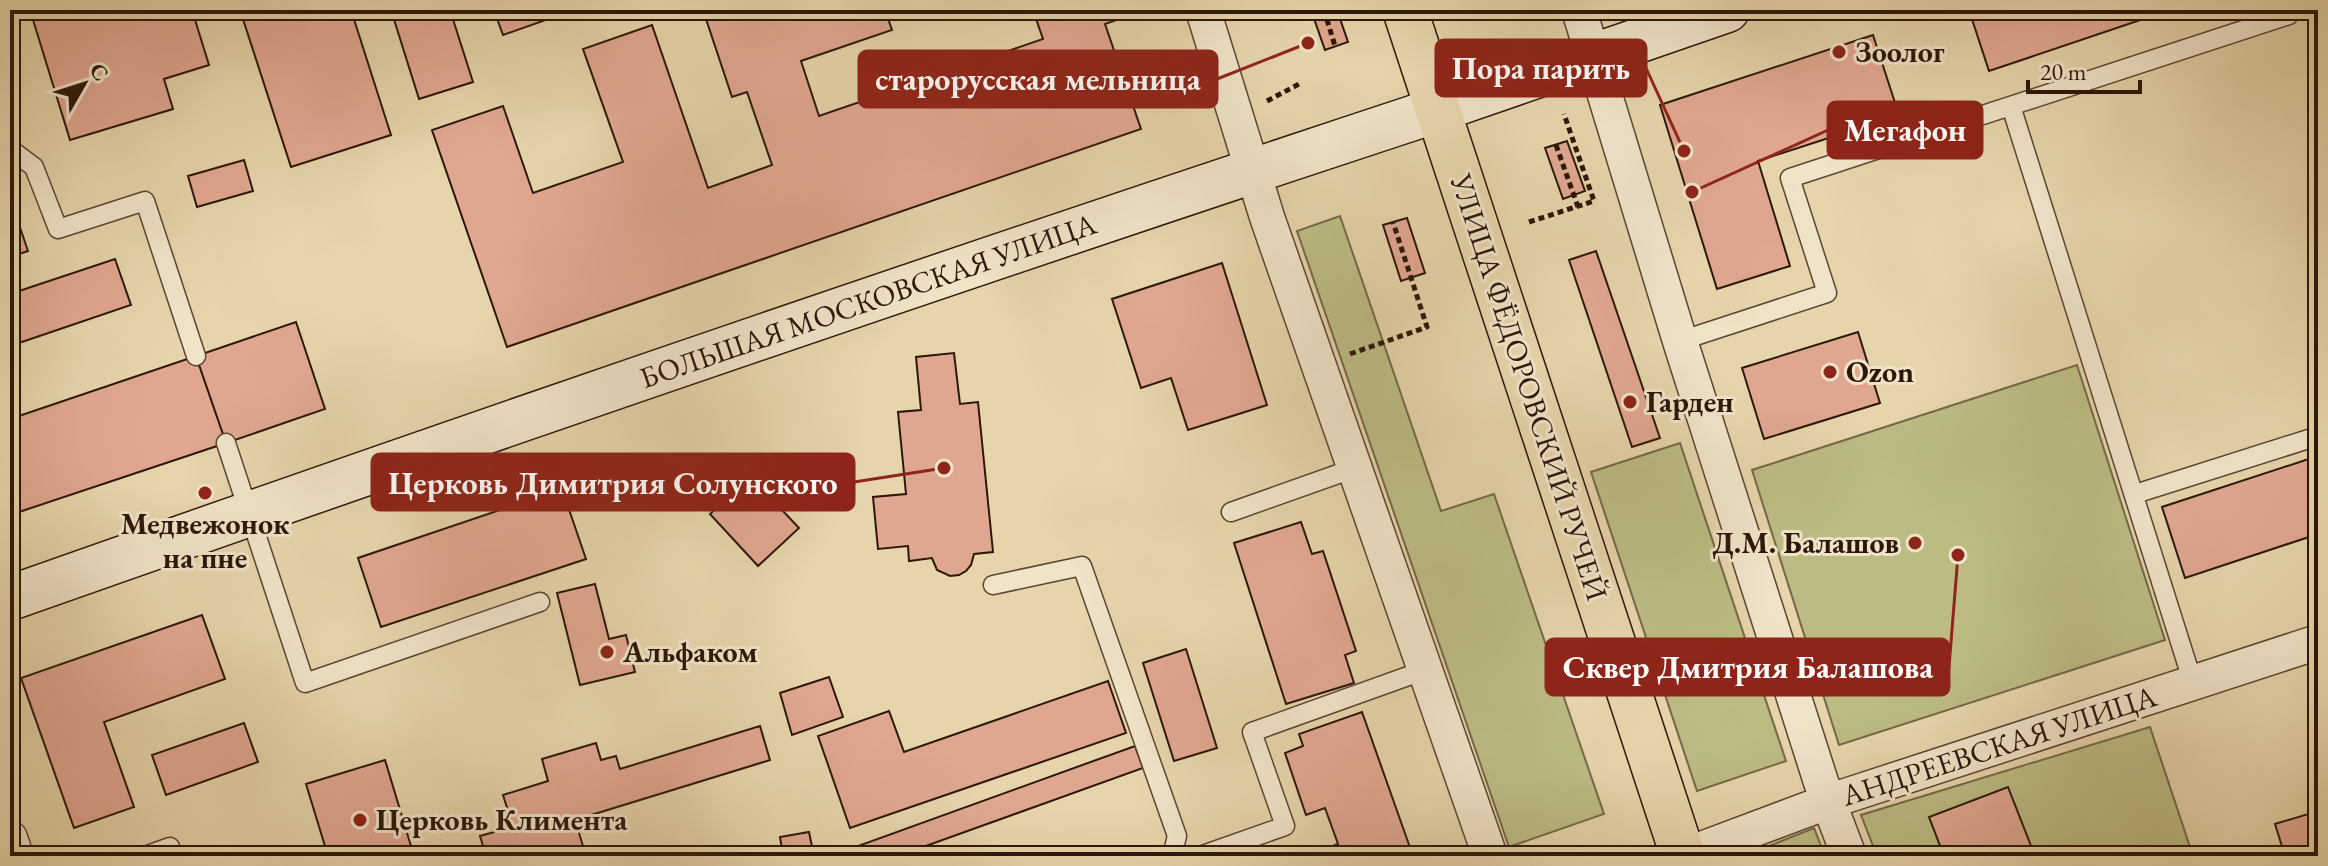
<svg xmlns="http://www.w3.org/2000/svg" width="2328" height="866" font-family="'EB Garamond',serif">
	<style>
		.green { fill: #bcbb84; stroke: #746946; stroke-width: 2 }
		.building { fill: #e0a790; stroke: #2c1709; stroke-width: 2 }
		.lines { fill: none; stroke-linecap: round; stroke-linejoin: round }
		.lane-casing { stroke: #5a4631; stroke-width: 21 }
		.street-casing { stroke: #5a4631; stroke-width: 37 }
		.secondary-casing { stroke: #2c1709; stroke-width: 47 }
		.primary-casing { stroke: #2c1709; stroke-width: 47 }
		.path { stroke: #2c1709; stroke-width: 5; stroke-dasharray: 6 4; stroke-linecap: butt }
		.lane { stroke: #efe3c8; stroke-width: 18 }
		.street { stroke: #efe3c8; stroke-width: 34 }
		.secondary { stroke: #efe3c8; stroke-width: 44 }
		.primary { stroke: #e6d4aa; stroke-width: 44 }
		.poi-dot { fill: #8f2418; stroke: #efe3c8; stroke-width: 3 }
		.labels { text-anchor: middle; stroke-width: 6; stroke-linejoin: round; paint-order: stroke }
		.poi-label { font-size: 30px; font-weight: bold; fill: #2c1709; stroke: #efe3c8; text-anchor: start }
		.street-label { font-size: 30px; fill: #2c1709; stroke: #efe3c8 }
		.leader { fill: none; stroke: #8f2418; stroke-width: 3 }
		.callout-dot { fill: #8f2418; stroke: #efe3c8; stroke-width: 3 }
		.callout { fill: #8f2418; stroke: #8f2418; stroke-width: 3 }
		.callout-label { font-size: 32px; text-anchor: middle; font-weight: bold; fill: #fff }
	</style>
	<rect width="100%" height="100%" fill="#e6d4aa"/>
	<filter id="stains"><feTurbulence type="fractalNoise" baseFrequency=".0025" numOctaves="4"/><feColorMatrix values="0 0 0 0 .2 0 0 0 0 .09 0 0 0 0 .02 0 0 0 .5 -.17"/></filter>
	<radialGradient id="worn" r=".72"><stop offset=".6" stop-color="#630" stop-opacity="0"/><stop offset="1" stop-color="#630" stop-opacity=".3"/></radialGradient>
	<path class="green" d="M1340 216 1441 511 1494 494 1604 814 1509 847 1297 231Z
		M2077 365 2165 640 1839 745 1752 470Z
		M1680 443 1786 761 1697 791 1591 472Z
		M2150 727 2193 856H1877L1861 815Z
		M1814 828 1825 856H1744Z"/>
	<path class="building" d="M30 10H192L209 65 164 79 173 109 70 140Z
		M240 10H351L391 135 291 167Z
		M391 10H450L473 82 419 99Z
		M494 10H574L503 35Z
		M703 10H781L782 12 789 10H885L892 30 801 61 819 116 1043 39 1033 10H1144L1105 24 1141 129 507 347 432 130 503 106 533 193 623 162 583 49 652 25 708 188 772 165 747 92 732 97Z
		M1311 10H1337L1348 42 1325 50Z
		M1969 10H2170L1989 71Z
		M1873 35 1899 115 1758 161 1790 266 1717 289 1660 105Z
		M1567 141 1585 191 1563 199 1545 148Z
		M244 160 253 191 197 207 188 176Z
		M10 198 28 251 10 257Z
		M1407 218 1425 273 1401 281 1383 225Z
		M1596 251 1660 438 1632 447 1569 260Z
		M115 259 131 305 10 346V294Z
		M1222 263 1267 405 1188 430 1171 378 1141 388 1112 299Z
		M296 322 325 409 226 443 196 356Z
		M1858 332 1880 403 1764 439 1742 368Z
		M954 353 960 404 978 402 993 552 974 554 971 565 966 571 959 575 950 576 937 570 932 558 909 561 908 546 878 549 873 497 906 494 898 412 921 410 916 357Z
		M196 356 226 443 10 515V419Z
		M2318 456V534L2185 578 2162 507Z
		M750 476 799 528 758 566 710 514Z
		M562 489 586 559 381 627 358 558Z
		M1301 522 1312 554 1323 551 1356 651 1345 655 1354 683 1286 704 1234 543Z
		M595 584 609 639 626 635 635 672 580 685 557 593Z
		M202 615 225 679 104 722 134 807 74 828 21 678Z
		M1186 649 1217 748 1174 761 1143 663Z
		M829 677 843 717 792 735 780 693Z
		M1108 681 1126 733 850 828 818 736 889 711 904 752Z
		M1362 712 1413 856H1306L1338 844 1325 808 1306 815 1285 753 1303 746 1299 734Z
		M244 723 258 762 166 795 152 755Z
		M760 726 770 760 575 820 586 856H486L480 836 513 827 503 795 548 781 542 759 596 743 601 760 616 756 620 769Z
		M1135 746 1143 768 898 856H862L858 846Z
		M385 760 414 856H328L306 784Z
		M2008 787 2035 856H1944L1929 817Z
		M2318 811V856H2285L2275 824Z
		M809 832 814 856H783L780 837Z"/>
	<g class="lines">
		<g class="lane-casing">
			<path id="lane" d="M2011 106 2193 683
				M10 149 34 167 58 229 145 201 196 356
				M1680 341 1827 293 1790 178 2289 15
				M226 443 305 683 540 602
				M2135 494 2318 436
				M1231 512 1355 468
				M993 585 1082 566 1177 836 1172 856
				M145 856 170 847 173 856
				M1200 856 1285 826 1252 732 1425 670"/>
		</g>
		<g class="street-casing">
			<path id="street" d="M1203 10 1267 217 1490 856
				M1579 10 1680 341 1821 782 1849 856
				M10 838 16 856
				M1683 856 1827 802 2318 642"/>
		</g>
		<g class="secondary-casing">
			<path id="secondary" d="M10 598C483 431 958 268 1434 111 1532 78 1629 43 1727 10"/>
		</g>
		<g class="primary-casing">
			<path id="primary" d="M1405 10 1683 856"/>
		</g>
		<path class="path" d="M1324 10 1335 46
			M1267 101 1301 83
			M1556 145 1578 207
			M1529 222 1594 201 1564 114
			M1350 354 1427 327 1393 222"/>
		<use href="#lane" class="lane"/>
		<use href="#street" class="street"/>
		<use href="#secondary" class="secondary"/>
		<use href="#primary" class="primary"/>
	</g>
	<g class="poi-dot">
		<circle cx="1839" cy="52" r="8"/>
		<circle cx="1830" cy="372" r="8"/>
		<circle cx="1630" cy="402" r="8"/>
		<circle cx="205" cy="493" r="8"/>
		<circle cx="1915" cy="543" r="8"/>
		<circle cx="607" cy="652" r="8"/>
		<circle cx="360" cy="820" r="8"/>
	</g>
	<g class="labels">
		<g class="poi-label">
			<text x="1855" y="62">Зоолог</text>
			<text x="1846" y="382">Ozon</text>
			<text x="1646" y="412">Гарден</text>
			<text x="205" y="534" text-anchor="middle">Медвежонок<tspan x="205" dy="34">на пне</tspan></text>
			<text x="1899" y="553" text-anchor="end">Д.М. Балашов</text>
			<text x="623" y="662">Альфаком</text>
			<text x="376" y="830">Церковь Климента</text>
		</g>
		<g class="street-label">
			<text transform="translate(868 301) rotate(-19)" y="10">БОЛЬШАЯ МОСКОВСКАЯ УЛИЦА</text>
			<text transform="translate(1529 387) rotate(72)" y="10">УЛИЦА ФЁДОРОВСКИЙ РУЧЕЙ</text>
			<text transform="translate(1999 746) rotate(-18)" y="10">АНДРЕЕВСКАЯ УЛИЦА</text>
		</g>
	</g>
	<path class="leader" d="M1684 151L1646 68M1308 43L1217 79M1692 192L1828 130M944 468L854 482M1958 555L1949 667"/>
	<g class="callout-dot">
		<circle cx="1684" cy="151" r="8"/>
		<circle cx="1308" cy="43" r="8"/>
		<circle cx="1692" cy="192" r="8"/>
		<circle cx="944" cy="468" r="8"/>
		<circle cx="1958" cy="555" r="8"/>
	</g>
	<g class="callout">
		<rect x="1436" y="40" width="210" height="56" rx="8"/>
		<rect x="859" y="51" width="358" height="56" rx="8"/>
		<rect x="1828" y="102" width="154" height="56" rx="8"/>
		<rect x="372" y="454" width="482" height="56" rx="8"/>
		<rect x="1546" y="639" width="403" height="56" rx="8"/>
	</g>
	<g class="callout-label">
		<text x="1541" y="79">Пора парить</text>
		<text x="1038" y="90">старорусская мельница</text>
		<text x="1905" y="141">Мегафон</text>
		<text x="613" y="494">Церковь Димитрия Солунского</text>
		<text x="1748" y="678">Сквер Дмитрия Балашова</text>
	</g>
	<rect width="2328" height="866" fill="none" stroke="#e6d4aa" stroke-width="40"/>
	<rect x="12" y="12" width="2304" height="842" fill="none" stroke="#2c1709" stroke-width="4"/>
	<rect x="20" y="20" width="2288" height="826" fill="none" stroke="#2c1709" stroke-width="2"/>
	<g transform="translate(84 84) rotate(51)" stroke="#efe3c8" stroke-width="6" paint-order="stroke">
	<path d="M0-6L14 30L0 20L-14 30Z" fill="#2c1709"/>
	<text y="-12" font-size="22" font-weight="bold" text-anchor="middle" fill="#2c1709">С</text>
	</g>
	<path d="M2028 80v12h112v-12" fill="none" stroke="#2c1709" stroke-width="4"/>
	<text x="2040" y="80" font-size="24" fill="#2c1709" stroke="#efe3c8" stroke-width="6" paint-order="stroke">20 m</text>
	<rect width="100%" height="100%" filter="url(#stains)"/>
	<rect width="100%" height="100%" fill="url(#worn)"/>
</svg>
